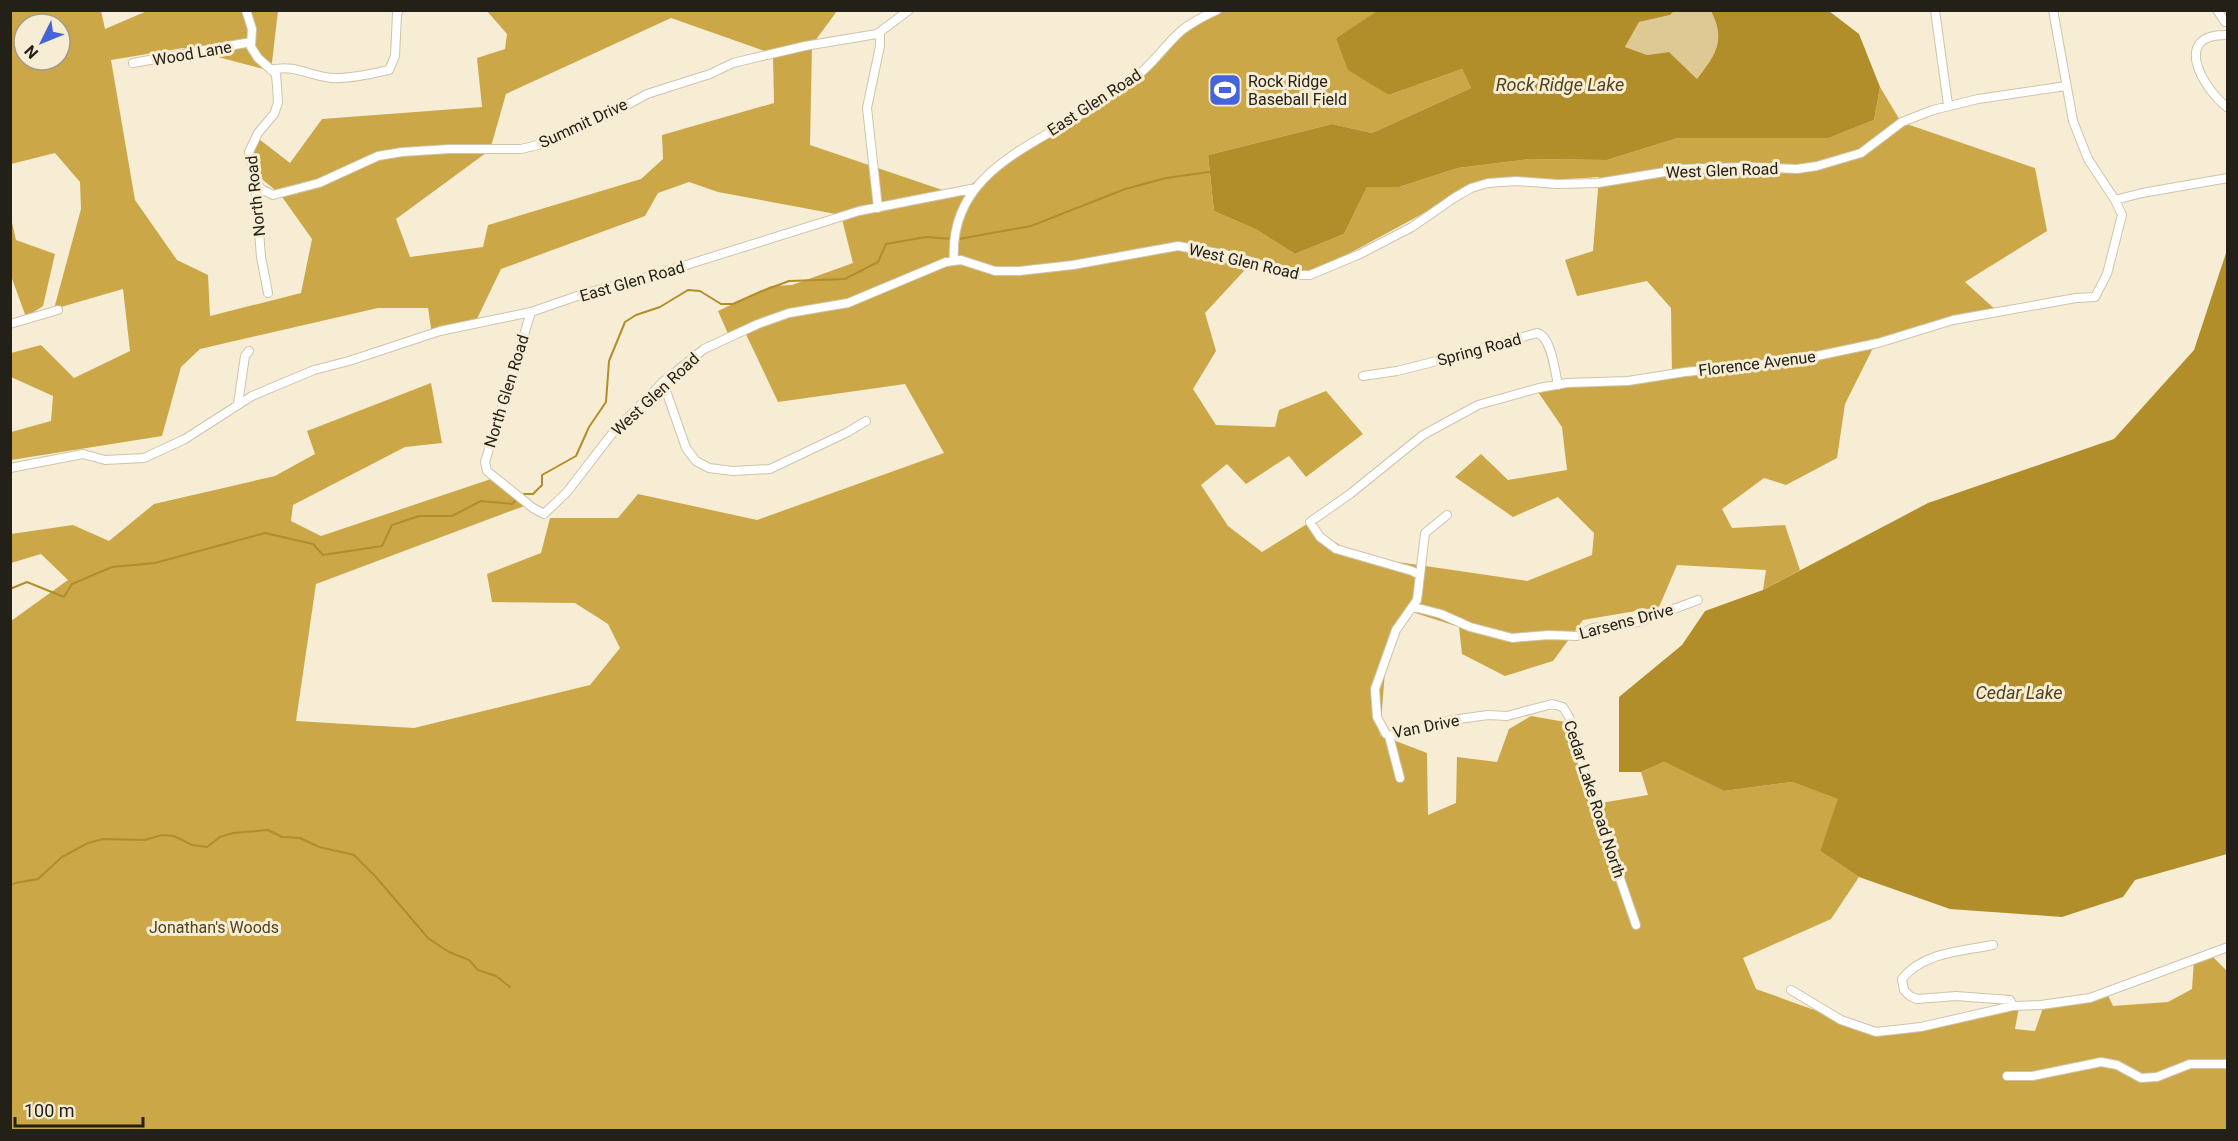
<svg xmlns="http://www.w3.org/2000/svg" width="2238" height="1141" font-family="Roboto,sans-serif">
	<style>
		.green { fill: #dec894 }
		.forest { fill: #cba748; fill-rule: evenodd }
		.water { fill: #b18e2a }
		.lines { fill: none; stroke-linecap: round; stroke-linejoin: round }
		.stream { stroke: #b18e2a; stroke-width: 2 }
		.street-casing { stroke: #cdc4ad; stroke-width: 10 }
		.street { stroke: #fff; stroke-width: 8 }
		.labels { text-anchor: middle; stroke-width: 6; stroke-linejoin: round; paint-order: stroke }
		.street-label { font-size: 16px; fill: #232017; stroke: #f7edd5 }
		.poi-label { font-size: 16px; fill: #232017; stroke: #f7edd5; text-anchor: start }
		.park-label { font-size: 16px; fill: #51421a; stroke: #f7edd5 }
		.water-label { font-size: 18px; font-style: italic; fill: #51421a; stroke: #f7edd5 }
	</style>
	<rect width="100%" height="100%" fill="#f7edd5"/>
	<path class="green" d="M1674 11H1711C1726 42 1716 53 1697 79L1669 52 1647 55 1625 47 1639 22 1670 15Z"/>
	<path class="forest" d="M1217 10 1379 11 1336 38 1389 95 1462 69 1471 88 1372 133 1332 124 1208 155 1214 211 1257 230 1295 254 1344 234 1367 187H1399L1458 168 1531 159 1607 160 1678 138H1829L1874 120 1880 87 1901 122 2035 168 2047 231 1965 282 1998 312 1875 344 1845 404 1837 458 1786 485 1764 478 1722 509 1732 528 1785 525 1800 570 1763 590 1766 570 1677 565 1659 607 1583 620 1553 661 1505 676 1462 654 1459 627 1409 611 1387 645 1380 735 1427 753 1428 815 1456 803 1457 757 1497 762 1509 729 1531 716 1565 722 1595 804 1648 795 1641 772 1664 762 1724 791 1792 782 1839 799 1820 851 1859 877 1831 919 1743 958 1756 989 1876 1032 2019 1007 2015 1029 2035 1031 2044 1005 2107 993 2113 1006 2168 1002 2192 989 2194 960 2210 954 2227 971V1130H11V621L68 580 41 554 11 563V534L73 525 109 541 154 504 275 476 315 454 307 431 431 383 442 443 405 447 293 505 291 521 321 536 497 477 527 505 316 584 296 721 414 728 590 685 620 648 608 624 575 603 492 602 487 574 541 553 550 518H618L638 494 757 520 944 453 905 384 778 402 744 330 729 336 718 311 771 286 792 285 853 263 841 215 718 192 689 182 658 193 645 216 501 269 474 325 432 335 428 308H378L200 349 181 367 162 436 11 460V432L51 421 53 396 11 377V353L41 345 74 378 130 351 123 289 54 309 81 209 80 182 55 153 11 164V11H101L105 29 147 11H278L271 71 183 48 111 60 135 200 177 260 208 275 210 316 301 293 312 239 280 194 251 170 255 136 290 163 322 119 482 107 477 58 505 49 507 34 487 11H837L812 45 810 145 957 195 1034 137 1124 86 1197 17ZM671 18 773 54 774 103 662 135 663 159 641 179 488 225 483 247 410 257 396 219 490 150 506 94ZM24 24H60V60H24ZM1599 177 1593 251 1565 260 1577 296 1647 281 1671 308 1672 375 1536 389 1562 427 1567 470 1508 480 1481 454 1455 477 1513 517 1558 497 1594 533 1592 555 1527 581 1357 556 1307 524 1262 552 1228 526 1201 485 1227 464 1246 484 1289 456 1306 477 1363 434 1326 391 1279 410 1275 427 1216 425 1193 389 1216 351 1205 313 1255 259 1313 273 1476 185Z
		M10 214 16 240 55 254 43 306 26 317 11 276Z"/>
	<path class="water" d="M1379 10 1674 11 1670 15 1639 22 1625 47 1647 55 1669 52 1697 79C1716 54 1726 41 1711 11H1829L1859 34 1880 87 1874 120 1829 138H1678L1607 160 1531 159 1458 168 1399 187H1367L1344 234 1295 254 1257 230 1214 211 1208 155 1332 124 1372 133 1471 88 1462 69 1389 95 1348 70 1336 38Z
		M2227 250V854L2135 880 2123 897 2062 917 1950 909 1859 877 1820 851 1838 799 1792 782 1724 791 1664 762 1641 772H1619V697L1682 645 1705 611 1763 590 1928 503 2114 439 2194 350Z"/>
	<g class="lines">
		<path class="stream" d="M959 239 1031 226 1125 189 1166 178 1209 172
			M524 494H533L542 485V475L576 456 589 427 606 402 609 361 625 322 636 315 660 307 688 290 700 291 721 304H733L762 291 789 281 845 279 878 262 886 244 926 237 953 239
			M10 589 27 582 64 597 72 584 112 567 155 563 265 533 313 544 323 555 382 546 392 525 419 516H452L481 501 512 504 516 500
			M10 886 15 883 38 879 62 857 88 843 103 839 145 840 162 835 174 836 192 845 207 847 220 837 233 833 268 830 282 837 300 838 319 847 354 855 375 876 428 938 449 952 469 960 478 970 496 976 510 987"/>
		<g class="street-casing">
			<path id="street" d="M246 10 252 29 251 47 258 58 276 74 277 86 278 103 274 114 258 133 249 152 255 179 261 257 268 293
				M1935 10 1948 105
				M2217 10 2225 22
				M2228 35C2171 33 2202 88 2228 108
				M133 63 251 42
				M271 70C295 64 309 76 332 78 350 79 371 74 389 70L395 56 397 14 399 10
				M255 179 261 189 273 195 319 183 378 156 402 152 449 149H521L538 145 561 133 609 115 647 94 710 74 733 63 805 46 877 34 909 10
				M2115 200 2142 193 2228 178
				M878 208 867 108 880 46V32
				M954 261C949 184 1011 155 1068 122 1090 109 1112 95 1133 79 1152 66 1164 46 1181 31 1192 22 1204 16 1217 10
				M531 312 485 462 487 471 533 508 544 514 567 492 611 435 663 382 704 349 758 324 789 313 848 303 946 262 961 260 995 271H1019L1073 265 1178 246 1233 256 1293 275H1310L1360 254 1412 227 1454 198 1471 188 1488 183 1516 181 1557 184 1598 183 1683 169 1748 167 1797 169 1817 166 1861 153 1902 122 1933 110 1978 99 2066 86
				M10 324 58 310
				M1363 376 1397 371 1445 359 1537 333C1551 336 1555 371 1558 385
				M663 382 686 448 696 461 709 468 733 471 770 469 848 432 866 421
				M238 404 245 356 249 351
				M10 468 83 454 105 460 144 458 185 439 252 396 314 370 349 361 440 331 531 312 586 293 651 276 859 211 976 188
				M1447 515 1425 533 1417 600 1396 630 1375 689 1377 717 1386 734 1389 736 1452 720 1488 715 1507 716 1552 704 1563 707 1569 717 1592 797 1636 925
				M1420 575 1412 571 1336 549 1320 537 1310 522 1350 494 1423 435 1478 405 1539 388 1567 383 1628 381 1685 372 1788 362 1878 343 1953 320 2076 298 2095 297 2107 274 2122 215 2115 200 2088 159 2073 121 2053 10
				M1414 607 1441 614 1470 627 1512 638 1548 635 1577 636 1593 628 1638 622 1698 600
				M1389 736 1400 778
				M1993 945C1963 951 1923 952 1902 979L1904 990 1910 996 1917 999 1956 996 2010 1000 2013 1006
				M1791 990 1841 1020 1876 1032 1921 1027 2013 1006 2041 1005 2090 998 2228 947
				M2007 1076H2032L2101 1062 2117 1065 2141 1078 2157 1077 2190 1064H2228"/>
		</g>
		<use href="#street" class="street"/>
	</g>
	<defs>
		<g id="stadium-square" transform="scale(1.725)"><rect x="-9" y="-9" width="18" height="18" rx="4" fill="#4564d7" stroke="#f7edd5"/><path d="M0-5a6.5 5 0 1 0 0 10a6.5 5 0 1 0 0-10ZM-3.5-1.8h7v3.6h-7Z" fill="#fff"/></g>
	</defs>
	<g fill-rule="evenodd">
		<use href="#stadium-square" x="1225" y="90"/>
	</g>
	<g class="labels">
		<g class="street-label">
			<text transform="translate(192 53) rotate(-10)" y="6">Wood Lane</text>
			<text transform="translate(1094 102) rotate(-33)" y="6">East Glen Road</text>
			<text transform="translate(583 123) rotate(-25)" y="6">Summit Drive</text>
			<text transform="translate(1722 170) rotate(-2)" y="6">West Glen Road</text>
			<text transform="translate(255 196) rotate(-96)" y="6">North Road</text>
			<text transform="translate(1244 261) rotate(13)" y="6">West Glen Road</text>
			<text transform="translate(632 281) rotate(-16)" y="6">East Glen Road</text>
			<text transform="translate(1479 349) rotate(-15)" y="6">Spring Road</text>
			<text transform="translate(1757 363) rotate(-7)" y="6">Florence Avenue</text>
			<text transform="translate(506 391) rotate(-73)" y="6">North Glen Road</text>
			<text transform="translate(655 394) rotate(-43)" y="6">West Glen Road</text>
			<text transform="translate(1626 621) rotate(-15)" y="6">Larsens Drive</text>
			<text transform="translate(1426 726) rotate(-11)" y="6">Van Drive</text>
			<text transform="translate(1595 799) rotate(72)" y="6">Cedar Lake Road North</text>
		</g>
		<g class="poi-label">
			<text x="1248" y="87">Rock Ridge<tspan x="1248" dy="18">Baseball Field</tspan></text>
		</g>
		<g class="park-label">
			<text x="214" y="933">Jonathan's Woods</text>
		</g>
		<g class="water-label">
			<text x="1560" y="91">Rock Ridge Lake</text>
			<text x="2019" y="699">Cedar Lake</text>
		</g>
	</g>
	<rect width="2238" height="1141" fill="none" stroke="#232017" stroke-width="24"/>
	<g transform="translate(42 42) rotate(227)"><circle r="28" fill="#f7edd5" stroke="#a29b89" stroke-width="1.5"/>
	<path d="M0-4.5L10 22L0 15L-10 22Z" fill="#4564d7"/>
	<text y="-9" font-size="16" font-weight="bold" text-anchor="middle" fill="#232017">N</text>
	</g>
	<path d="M15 1117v9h128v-9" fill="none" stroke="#232017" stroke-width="3"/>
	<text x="24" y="1117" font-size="18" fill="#232017" stroke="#f7edd5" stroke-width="4.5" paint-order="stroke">100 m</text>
</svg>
